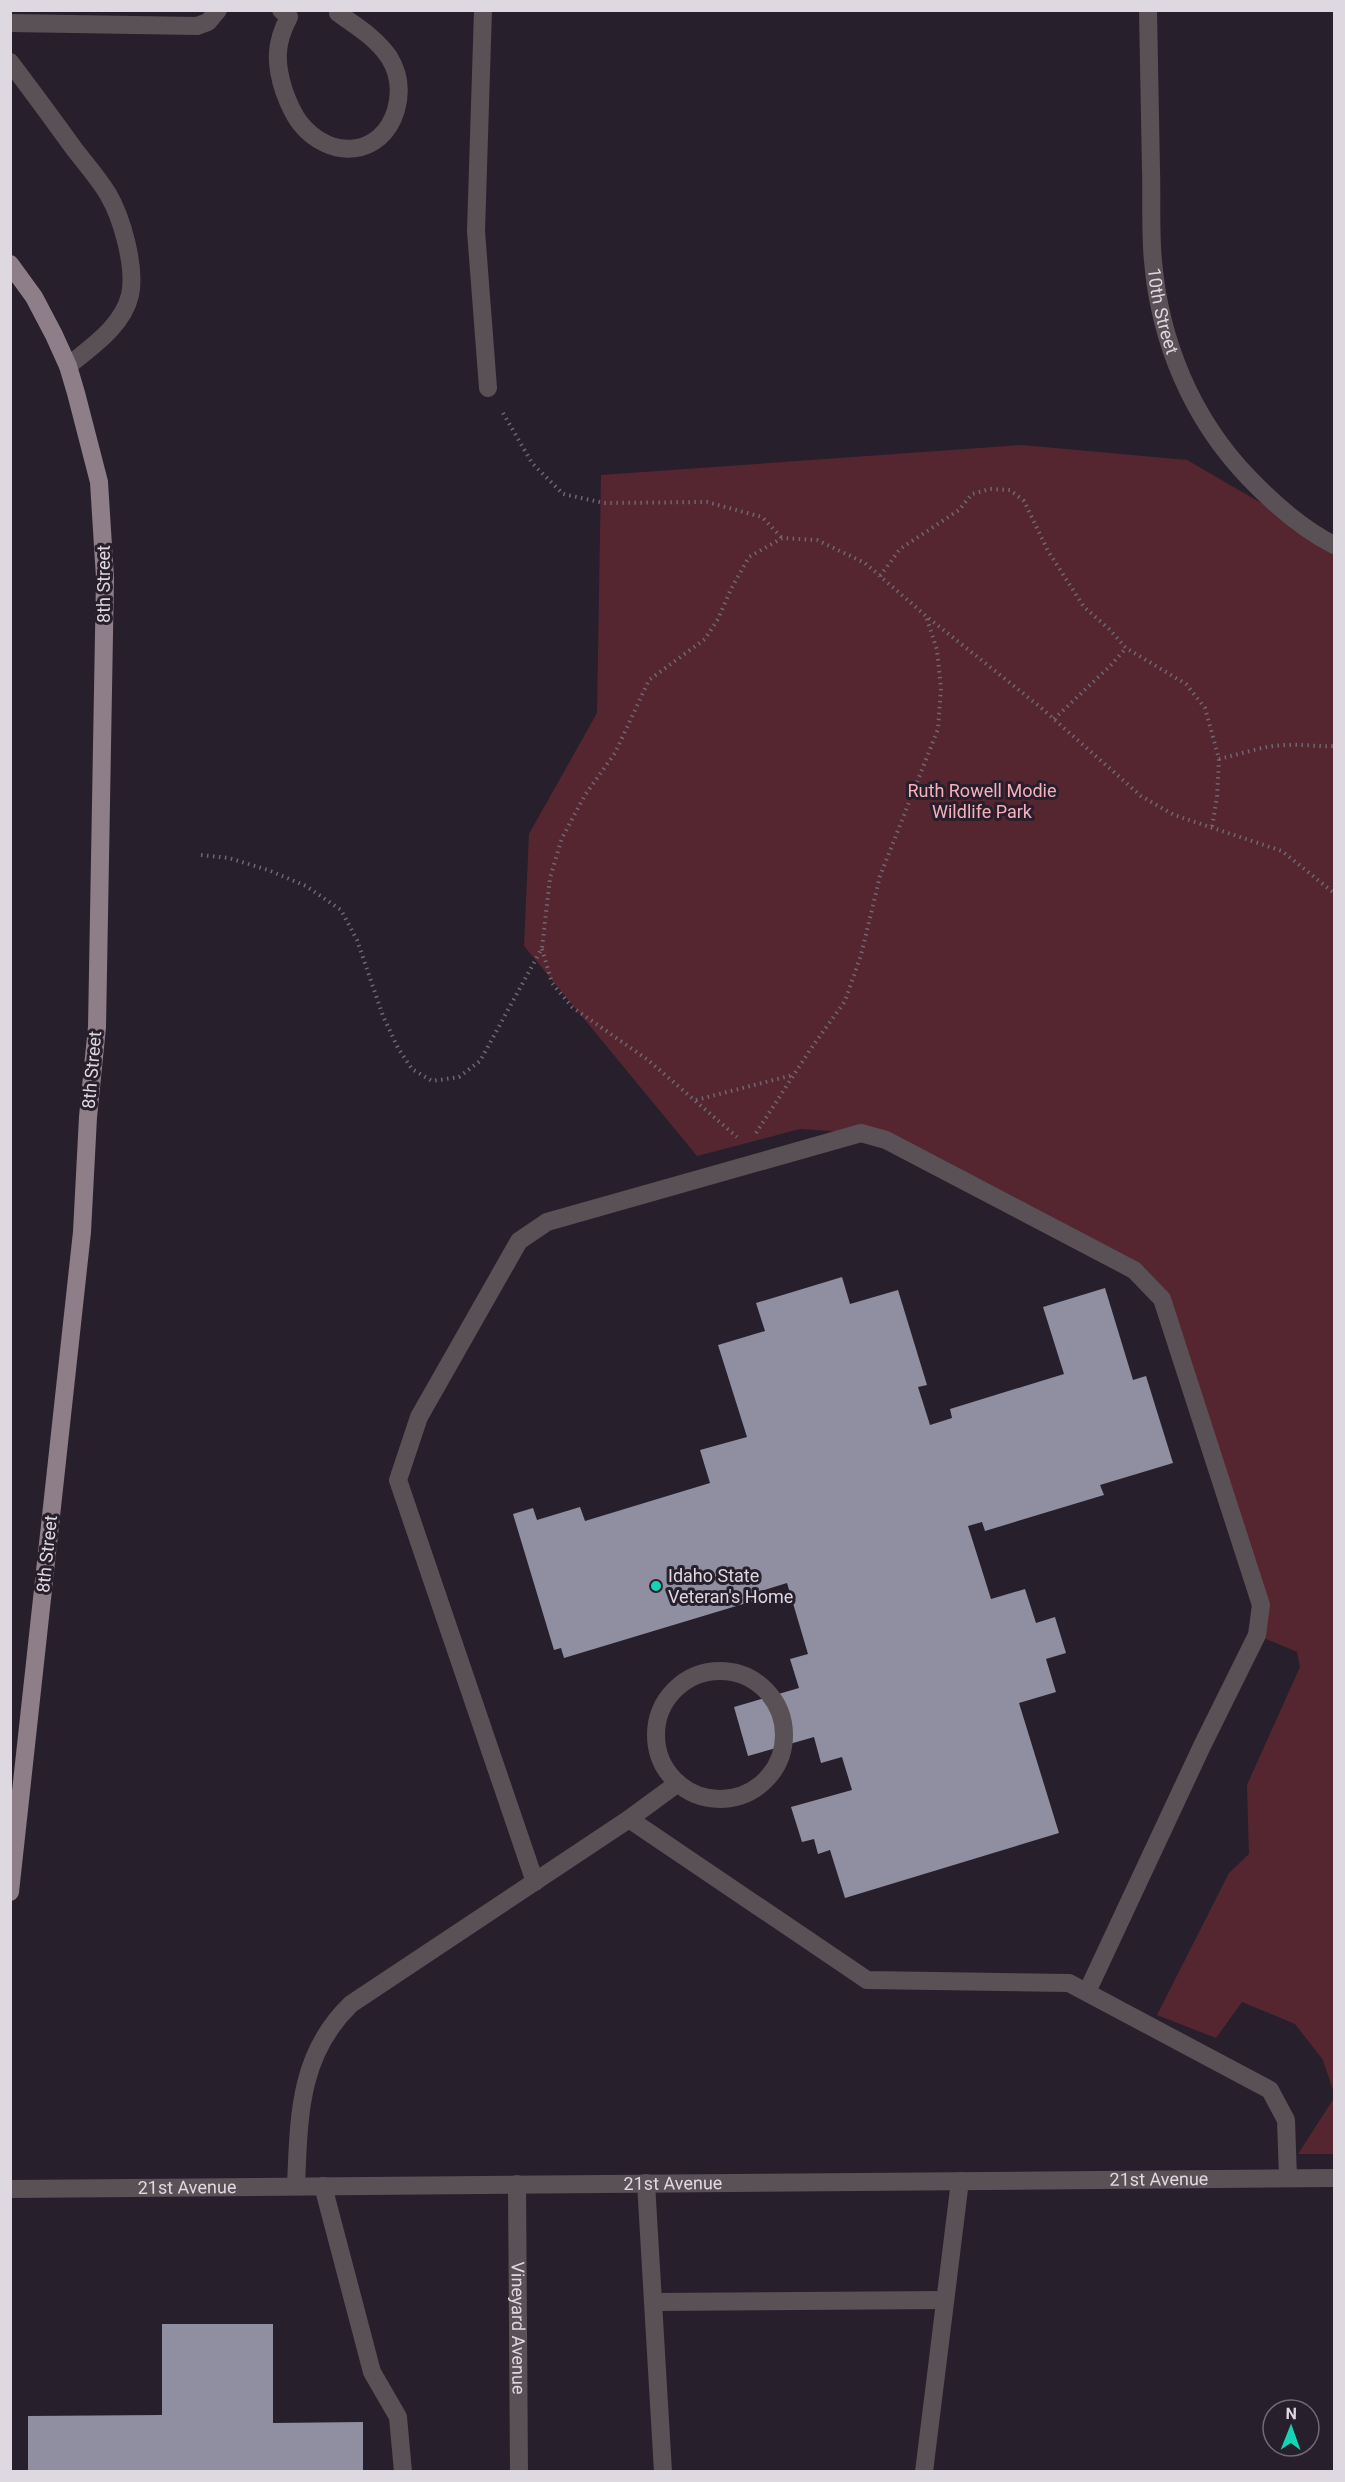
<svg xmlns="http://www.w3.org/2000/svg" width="1345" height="2482" font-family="Roboto,sans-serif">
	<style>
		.green { fill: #552630 }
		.building { fill: #8f8fa1 }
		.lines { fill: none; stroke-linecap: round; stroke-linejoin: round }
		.path { stroke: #6f6773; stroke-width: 4; stroke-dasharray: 1.5 4.5; stroke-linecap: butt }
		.minor { stroke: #595156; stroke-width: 18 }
		.major { stroke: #8e7e88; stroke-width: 18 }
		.poi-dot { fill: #13d5b3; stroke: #281f2d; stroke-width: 2 }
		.labels { text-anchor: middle; stroke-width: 6; stroke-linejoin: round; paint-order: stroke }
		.street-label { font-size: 18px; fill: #ded8e1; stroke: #281f2d }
		.park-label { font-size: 18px; fill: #f7afba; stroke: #281f2d }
		.poi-label { font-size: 18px; fill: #ded8e1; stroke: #281f2d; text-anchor: start }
	</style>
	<rect width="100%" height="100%" fill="#281f2d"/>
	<path class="green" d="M1022 445 1187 460 1334 545V2093L1323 2060 1295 2024 1242 2002 1216 2038 1157 2015 1229 1873 1249 1854 1247 1785 1300 1667 1297 1652 1257 1635 1261 1605 1162 1299 1134 1269 861 1133 800 1129 697 1156 524 946 529 834 597 713 601 475Z
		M1334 2098V2154H1298Z"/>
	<path class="building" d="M842 1277 850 1304 898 1290 927 1385 918 1387 930 1425 952 1418 950 1409 1064 1374 1043 1307 1105 1288 1133 1380 1146 1376 1173 1463 1100 1485 1104 1495 985 1531 982 1522 968 1526 991 1599 1025 1589 1036 1623 1055 1617 1066 1653 1046 1659 1056 1692 1019 1703 1059 1833 845 1898 830 1850 818 1854 814 1839 802 1842 791 1807 852 1790 842 1757 821 1763 814 1737 748 1756 734 1707 799 1688 790 1659 808 1654 787 1583 751 1594 753 1601 564 1658 561 1648 554 1650 513 1514 533 1508 537 1520 580 1507 585 1521 710 1483 700 1450 747 1437 718 1345 765 1331 756 1303Z
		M162 2324H273V2423L363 2422V2472H28V2416L162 2415Z"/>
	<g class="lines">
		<path class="path" d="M503 413 532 463 563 494 604 503 707 502 762 517 782 538
			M880 576 900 549 959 510 972 494 990 489 1010 490 1024 501 1048 551 1084 607 1109 629 1126 648 1186 684 1205 708 1219 759 1217 797 1212 827
			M1054 719 1110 666 1126 648
			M1219 759C1241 754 1265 745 1288 745 1304 744 1318 747 1334 746
			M201 855 229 858 268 870 306 886 341 910 357 940 383 1016 398 1048 412 1069 432 1081 459 1077 480 1061 542 948 550 878 562 838 585 795 615 753 649 680 705 639 718 619 731 589 749 557 782 538 817 540 865 563 926 616 1039 706 1141 796 1174 815 1282 851 1334 893
			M542 949 552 983 572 1007 648 1060 737 1137
			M696 1100 793 1075
			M756 1133 810 1050 845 1001 861 955 880 876 938 729 941 688 937 650 926 616"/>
		<g class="minor">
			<path d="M281 10 289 17C275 43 275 63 284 91 288 102 293 114 300 123 330 161 382 157 396 110 401 92 399 73 389 57 375 37 357 27 338 13V10"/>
			<path d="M483 10 476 231 488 388"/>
			<path id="s1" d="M1148 10C1149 64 1150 117 1151 170 1152 200 1150 231 1153 261 1160 342 1192 419 1249 478 1274 504 1302 529 1334 545"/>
			<path d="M10 23 197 26 208 22 218 10"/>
			<path d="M10 62C32 91 54 121 75 150 86 164 99 179 108 194 122 218 136 267 130 295 123 326 91 347 68 366"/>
			<circle cx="720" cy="1735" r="64"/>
			<path d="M629 1819 867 1980 1069 1983 1270 2090 1286 2120 1288 2178"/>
			<path d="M535 1882 398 1480 419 1417 519 1241 547 1222 861 1133 886 1140 1134 1270 1162 1299 1261 1605 1257 1635 1202 1746 1087 1992"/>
			<path d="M646 2183 663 2472"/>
			<path id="s2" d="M517 2184 519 2472"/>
			<path d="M296 2186C299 2118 298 2055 351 2004L629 1819 678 1783"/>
			<path d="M323 2186 372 2372 398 2417 403 2472"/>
			<path id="s3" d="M10 2189 1334 2178"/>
			<path d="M653 2302 945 2300"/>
			<path d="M924 2472 960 2181"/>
		</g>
		<path class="major" d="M10 264 34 297 54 335 68 366 76 393 99 482 105 578 97 1027 88 1117 82 1232 10 1892"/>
	</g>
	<circle class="poi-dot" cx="656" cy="1586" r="6"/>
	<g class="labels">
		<g class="street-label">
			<text dy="6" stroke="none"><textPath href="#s1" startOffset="302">10th Street</textPath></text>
			<text transform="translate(104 584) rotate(-90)" y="6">8th Street</text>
			<text transform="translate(92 1070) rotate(-85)" y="6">8th Street</text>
			<text transform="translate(47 1554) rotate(-84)" y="6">8th Street</text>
			<text dy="6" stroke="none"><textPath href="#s3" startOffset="1149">21st Avenue</textPath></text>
			<text dy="6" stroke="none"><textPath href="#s3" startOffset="663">21st Avenue</textPath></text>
			<text dy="6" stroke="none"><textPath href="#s3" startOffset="177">21st Avenue</textPath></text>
			<text dy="6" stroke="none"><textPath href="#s2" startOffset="144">Vineyard Avenue</textPath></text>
		</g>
		<g class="park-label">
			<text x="982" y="797">Ruth Rowell Modie<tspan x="982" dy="21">Wildlife Park</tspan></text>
		</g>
		<g class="poi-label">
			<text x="668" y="1582">Idaho State<tspan x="668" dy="21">Veteran's Home</tspan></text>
		</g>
	</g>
	<rect width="1345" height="2482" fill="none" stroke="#ded8e1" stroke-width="24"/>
	<g transform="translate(1291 2428) rotate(1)"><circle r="28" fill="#281f2d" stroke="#716975" stroke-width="1.5"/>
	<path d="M0-4.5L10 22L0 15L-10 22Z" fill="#13d5b3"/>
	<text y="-9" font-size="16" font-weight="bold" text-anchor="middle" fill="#ded8e1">N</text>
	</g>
</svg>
